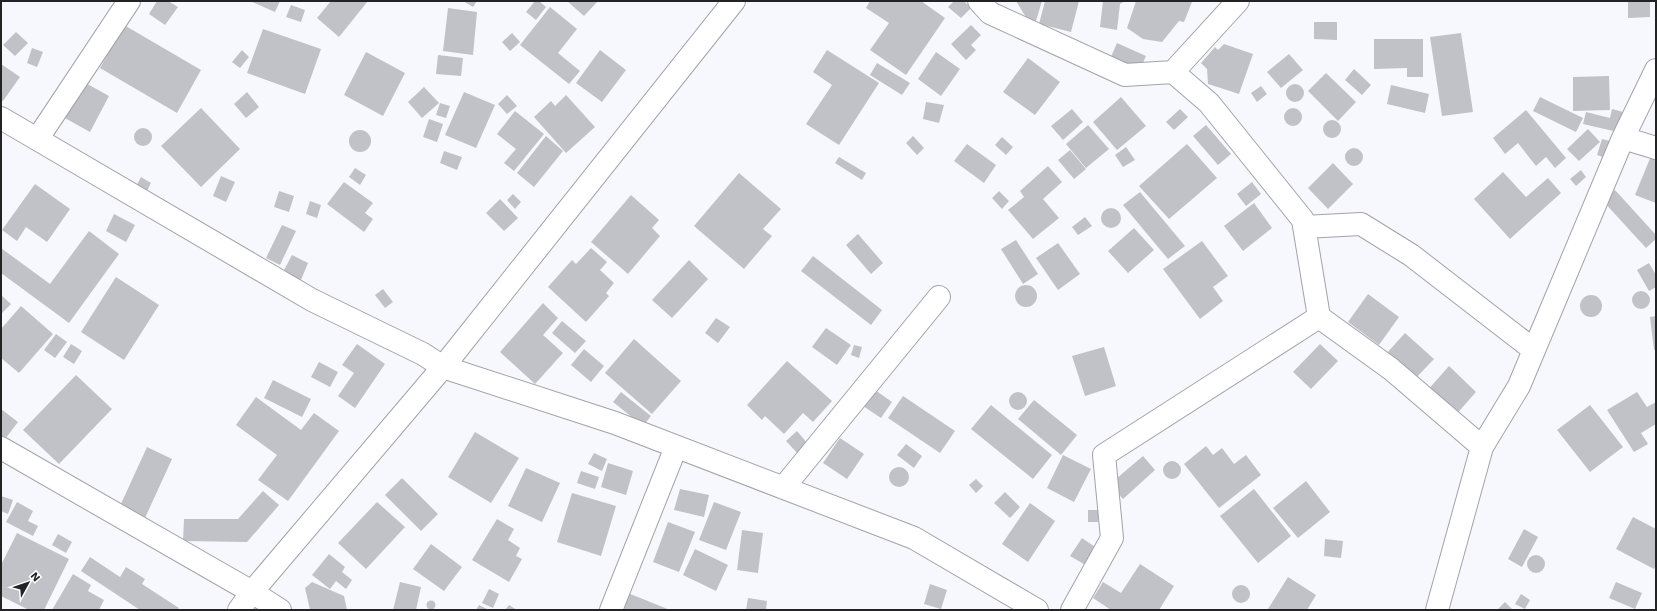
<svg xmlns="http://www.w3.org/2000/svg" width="1657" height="611" font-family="'Work Sans',sans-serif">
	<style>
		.building { fill: #c1c1c8 }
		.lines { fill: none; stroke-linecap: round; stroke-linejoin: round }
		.street-casing { stroke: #a2a2a9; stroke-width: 24 }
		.secondary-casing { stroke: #a2a2a9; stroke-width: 24 }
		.street { stroke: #fff; stroke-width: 22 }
		.secondary { stroke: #fff; stroke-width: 22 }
	</style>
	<rect width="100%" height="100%" fill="#f7f7fe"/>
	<path class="building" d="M157 1H168L178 7 165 25 149 14Z
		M250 1H280L275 12Z
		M331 1H368L339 37 317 18Z
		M463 1H477L473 7Z
		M535 1H539L546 7 536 20 526 12Z
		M567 1H598L584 16Z
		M870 1H921L945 18 906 75 870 50 889 23 866 8Z
		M954 1H964L971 8 961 18 948 7Z
		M1016 1H1042L1036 21 1027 19Z
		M1045 1H1079L1071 32 1039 24Z
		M1103 1H1125L1120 4 1117 30 1100 27Z
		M1136 1H1189L1192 2 1184 22 1179 21 1162 42 1143 39 1127 28Z
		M1628 1H1650V17L1628 18Z
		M291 5 305 10 301 22 286 17Z
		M550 7 577 29 558 53 580 71 569 84 520 45Z
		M448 8 477 12 473 55 443 51Z
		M1314 22H1337V40L1314 39Z
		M124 25 201 70 177 113 100 68Z
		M971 25 981 35 971 45 976 50 966 60 951 44Z
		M263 29 321 49 305 94 247 73Z
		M16 32 28 43 15 56 3 45Z
		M512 33 520 42 510 51 502 42Z
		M1461 33 1473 112 1442 116 1430 37Z
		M1374 39H1423V77H1407V68L1374 69Z
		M1117 43 1146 56 1139 72 1110 59Z
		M1224 44 1253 54 1239 94 1208 84 1207 69 1201 63 1215 47 1218 50Z
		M32 48 43 52 37 67 27 63Z
		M242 50 249 57 240 68 232 62Z
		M600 50 626 70 602 102 576 83Z
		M827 50 879 83 839 145 806 124 832 85 813 72Z
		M366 52 405 73 383 116 344 95Z
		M936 52 960 69 941 96 918 79Z
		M1289 54 1303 70 1281 88 1267 72Z
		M438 55 463 58 461 76 436 74Z
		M1028 58 1060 82 1035 115 1003 92Z
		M877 63 910 83 902 95 870 75Z
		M1 64 20 77 3 101 1 100Z
		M1354 69 1371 85 1362 95 1345 80Z
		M1326 73 1356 102 1338 121 1308 91Z
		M1609 76 1610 110 1573 111V77Z
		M82 81 109 96 90 132 63 117Z
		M1286 93a9 9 0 1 1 18 0a9 9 0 1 1-18 0Z
		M1391 85 1429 94 1425 113 1387 104Z
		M1261 86 1267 94 1257 102 1251 93Z
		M424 87 439 103 422 118 408 102Z
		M247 92 259 107 246 118 234 104Z
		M464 92 495 105 476 148 445 135Z
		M507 95 517 106 507 114 498 104Z
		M566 95 595 127 566 153 534 117 551 101 555 106Z
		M1121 97 1146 126 1117 150 1093 122Z
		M1540 97 1583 118 1576 132 1533 111Z
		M926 102 944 105 939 123 923 119Z
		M440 103 450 106 446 118 436 115Z
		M1284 117a9 9 0 1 1 18 0a9 9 0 1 1-18 0Z
		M201 108 240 149 201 187 161 146Z
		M1072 109 1083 122 1063 140 1051 126Z
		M1180 109 1188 117 1174 130 1166 122Z
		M1612 109 1627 113 1622 133 1583 124 1586 112 1610 118Z
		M1526 110 1566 158 1555 168 1546 157 1536 166 1518 143 1505 154 1493 138Z
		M515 111 544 134 514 171 504 163 516 149 497 134Z
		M429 119 443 124 437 142 423 137Z
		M1323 129a9 9 0 1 1 18 0a9 9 0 1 1-18 0Z
		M1088 125 1109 149 1086 168 1066 144Z
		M1206 125 1231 154 1218 165 1193 136Z
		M134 137a9 9 0 1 1 18 0a9 9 0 1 1-18 0Z
		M1588 129 1600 142 1579 161 1567 149Z
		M349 141a11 11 0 1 1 22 0a11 11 0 1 1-22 0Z
		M546 136 563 151 534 187 517 173Z
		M913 136 924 148 917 155 906 143Z
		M1002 137 1013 147 1006 155 995 145Z
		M1602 139 1614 142 1609 159 1597 155Z
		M967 144 996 165 984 183 954 161Z
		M1187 144 1217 178 1169 219 1139 186Z
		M1126 147 1135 160 1123 167 1115 155Z
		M1345 157a9 9 0 1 1 18 0a9 9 0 1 1-18 0Z
		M1070 150 1086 169 1074 179 1058 160Z
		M444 151 462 157 457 170 440 163Z
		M1651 156 1656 158V203L1635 195Z
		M839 157 866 173 862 180 835 163Z
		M1333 163 1353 184 1328 209 1308 188Z
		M1048 166 1062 182 1043 199 1059 218 1033 239 1008 210 1024 197 1020 191Z
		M355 168 366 175 360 185 349 177Z
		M1581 170 1586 177 1576 186 1570 179Z
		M1503 172 1526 197 1548 178 1561 193 1510 239 1474 199Z
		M739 173 781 209 763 229 772 236 744 269 694 226Z
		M221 176 235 182 226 202 213 196Z
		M141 177 151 183 146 193 135 188Z
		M344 182 373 203 365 213 373 219 364 232 327 204Z
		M1252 182 1261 194 1246 206 1237 194Z
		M35 184 70 209 47 242 26 227 17 241 2 230Z
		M1615 190 1656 235V239L1646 248 1603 201Z
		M279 191 294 196 289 212 274 207Z
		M999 191 1009 201 1002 209 992 198Z
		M1140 192 1185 246 1168 259 1123 205Z
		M513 194 521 202 515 209 507 200Z
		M631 195 659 220 652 228 660 236 628 274 591 242Z
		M500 199 518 218 504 231 486 213Z
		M310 201 321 205 317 218 306 214Z
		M1254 203 1272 228 1243 251 1224 226Z
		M1101 218a10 10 0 1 1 20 0a10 10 0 1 1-20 0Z
		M114 214 135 225 126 242 106 231Z
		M1085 217 1092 226 1078 235 1072 227Z
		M282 225 296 231 280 265 266 258Z
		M1134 228 1154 250 1128 273 1108 251Z
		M89 231 119 254 69 323 1 273V248L50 284Z
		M858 234 883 263 871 274 846 245Z
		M1016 240 1038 274 1023 284 1001 249Z
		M1202 241 1228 276 1213 287 1223 301 1200 319 1163 269Z
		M1058 243 1080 274 1058 290 1036 258Z
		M591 248 607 262 600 270 614 283 606 293 609 296 586 322 548 287 572 260 576 264Z
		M292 255 308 263 301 280 283 272Z
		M813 256 882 310 871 325 801 271Z
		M689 260 708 279 672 318 652 300Z
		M1649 263 1656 275V287L1649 291 1637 270Z
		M116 277 159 305 124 360 81 332Z
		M1015 296a11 11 0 1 1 22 0a11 11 0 1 1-22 0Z
		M383 289 393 302 385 308 375 295Z
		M1632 300a9 9 0 1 1 18 0a9 9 0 1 1-18 0Z
		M1368 294 1399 317 1379 345 1348 322Z
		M1 295 11 304 1 314Z
		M1580 306a11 11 0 1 1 22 0a11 11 0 1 1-22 0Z
		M543 303 558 318 543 335 563 353 535 384 500 352Z
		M21 306 53 334 19 373 1 358V329Z
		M1656 316V350H1654L1650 317Z
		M716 318 730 327 718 343 705 333Z
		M562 321 586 341 575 353 552 333Z
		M826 328 851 345 837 365 812 347Z
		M1405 333 1434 359 1414 380 1386 354Z
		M56 334 67 342 55 358 44 350Z
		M634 339 681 381 652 414 605 373Z
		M71 344 82 351 74 364 63 357Z
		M357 344 385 364 355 408 338 396 354 373 342 365Z
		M1320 344 1338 361 1311 389 1293 372Z
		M854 345 862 347 859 358 851 355Z
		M1104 347 1116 386 1085 396 1072 356Z
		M584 349 604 366 591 382 571 365Z
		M787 361 832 401 813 422 803 413 784 434 765 416 762 420 747 405Z
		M319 362 338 372 330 387 311 377Z
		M1449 366 1476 392 1454 417 1426 392Z
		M76 375 112 409 59 464 23 430Z
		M273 380 311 399 302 417 264 398Z
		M875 390 892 402 881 418 863 406Z
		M1009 401a9 9 0 1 1 18 0a9 9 0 1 1-18 0Z
		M621 392 651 416 643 426 613 402Z
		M1637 392 1647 407 1656 402V424L1641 433 1648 444 1634 452 1607 410Z
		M903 396 955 431 940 453 888 418Z
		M256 397 301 430 314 413 339 431 288 501 258 480 277 455 236 425Z
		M1034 400 1077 435 1061 455 1018 419Z
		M991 405 1052 455 1033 479 971 429Z
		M1590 405 1623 447 1590 472 1557 430Z
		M1 409 18 422 2 443 1 442Z
		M797 431 808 444 798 454 786 441Z
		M475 432 519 458 491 503 448 477Z
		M840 438 864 454 847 479 823 463Z
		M906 444 922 456 914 468 897 455Z
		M1206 446 1213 455 1222 448 1234 464 1246 455 1261 475 1219 508 1184 464Z
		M147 447 172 459 145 518 120 506Z
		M594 453 607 459 602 471 588 464Z
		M1063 455 1091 469 1074 502 1047 488Z
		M1143 456 1155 470 1123 499 1110 484Z
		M1163 470a9 9 0 1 1 18 0a9 9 0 1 1-18 0Z
		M608 463 633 471 626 495 601 487Z
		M889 477a10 10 0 1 1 20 0a10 10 0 1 1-20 0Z
		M526 468 560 483 542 522 508 506Z
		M581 471 599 477 595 489 577 483Z
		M402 478 438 514 421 531 385 495Z
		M976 479 983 486 976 493 969 485Z
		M1306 481 1330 512 1298 538 1273 508Z
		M680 489 709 495 704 517 674 510Z
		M1254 489 1291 536 1258 563 1220 516Z
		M263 491 279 505 247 542 183 541 184 519H238Z
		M1005 492 1020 507 1010 518 994 503Z
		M572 493 616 506 601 556 557 542Z
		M1 496 13 500 8 514 1 511Z
		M17 502 33 511 28 521 38 526 33 536 6 522Z
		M377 502 405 527 366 569 338 543Z
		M714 502 741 512 726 550 699 540Z
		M1030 503 1055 521 1028 562 1002 544Z
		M1088 510H1098V522H1088Z
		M1633 517 1656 529V565L1654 569 1616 549Z
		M497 519 514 529 508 540 520 548 516 556 522 559 509 582 472 560Z
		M668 522 695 532 679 572 653 562Z
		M1524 529 1538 537 1522 567 1508 559Z
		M742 530 763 533 758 573 737 570Z
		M17 533 69 559 44 610H29L1 596V565Z
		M58 534 72 542 66 553 52 545Z
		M1082 538 1098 549 1087 566 1070 556Z
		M1325 539 1343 541 1341 558 1324 556Z
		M431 544 462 567 444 591 413 569Z
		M695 549 728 565 716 591 683 575Z
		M329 554 345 567 342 572 352 580 346 589 336 581 330 589 312 575Z
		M1527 564a9 9 0 1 1 18 0a9 9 0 1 1-18 0Z
		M90 557 120 577 126 567 145 579 142 584 179 608 177 610H140L81 571Z
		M1140 564 1174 586 1159 610H1111L1093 598 1103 582 1121 593Z
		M73 574 91 585 88 591 104 600 99 610H52Z
		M1288 577 1316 595 1307 610 1268 609Z
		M312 582 344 596 347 610H310L305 588Z
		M400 582 421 587 416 610H393Z
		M1616 582 1642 593 1635 609 1609 598Z
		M930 584 947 590 941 609 924 604Z
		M1232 594a9 9 0 1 1 18 0a9 9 0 1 1-18 0Z
		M489 589 499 594 493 608 482 603Z
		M628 593 670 610H622Z
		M1521 594 1530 600 1525 609 1515 604Z
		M748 598 767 601 766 610H746Z
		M426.5 605a4.5 4.5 0 1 1 9 0a4.5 4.5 0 1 1-9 0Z
		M1505 602 1513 610H1497Z
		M479 605 489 610H476Z
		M509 605 517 610H505Z"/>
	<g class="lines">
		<g class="street-casing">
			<path id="street" d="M979 1 990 13 1125 75 1173 72
				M1238 1 1173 72 1209 103 1303 220 1319 317
				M1 118 312 300 423 354 443 367 615 423 914 538 1037 610
				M38 138 129 1
				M1623 138 1656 148
				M1304 227 1361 224 1411 255 1534 350
				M783 488 939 297
				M239 610 252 592 443 367 734 1
				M611 610 676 447
				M1072 610 1112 538 1104 455 1319 317 1391 369 1482 447
				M1437 610 1482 447 1519 386 1623 138 1656 70"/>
		</g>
		<g class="secondary-casing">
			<path id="secondary" d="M1 448 252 592 280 610"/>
		</g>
		<use href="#street" class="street"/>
		<use href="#secondary" class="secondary"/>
	</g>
	<rect width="1657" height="611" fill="none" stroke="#232325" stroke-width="4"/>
	<g transform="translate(28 583) rotate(50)" stroke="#ffffff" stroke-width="3" paint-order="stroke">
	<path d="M0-3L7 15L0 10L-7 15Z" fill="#232325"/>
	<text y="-6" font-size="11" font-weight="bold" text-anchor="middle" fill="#232325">N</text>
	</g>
</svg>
